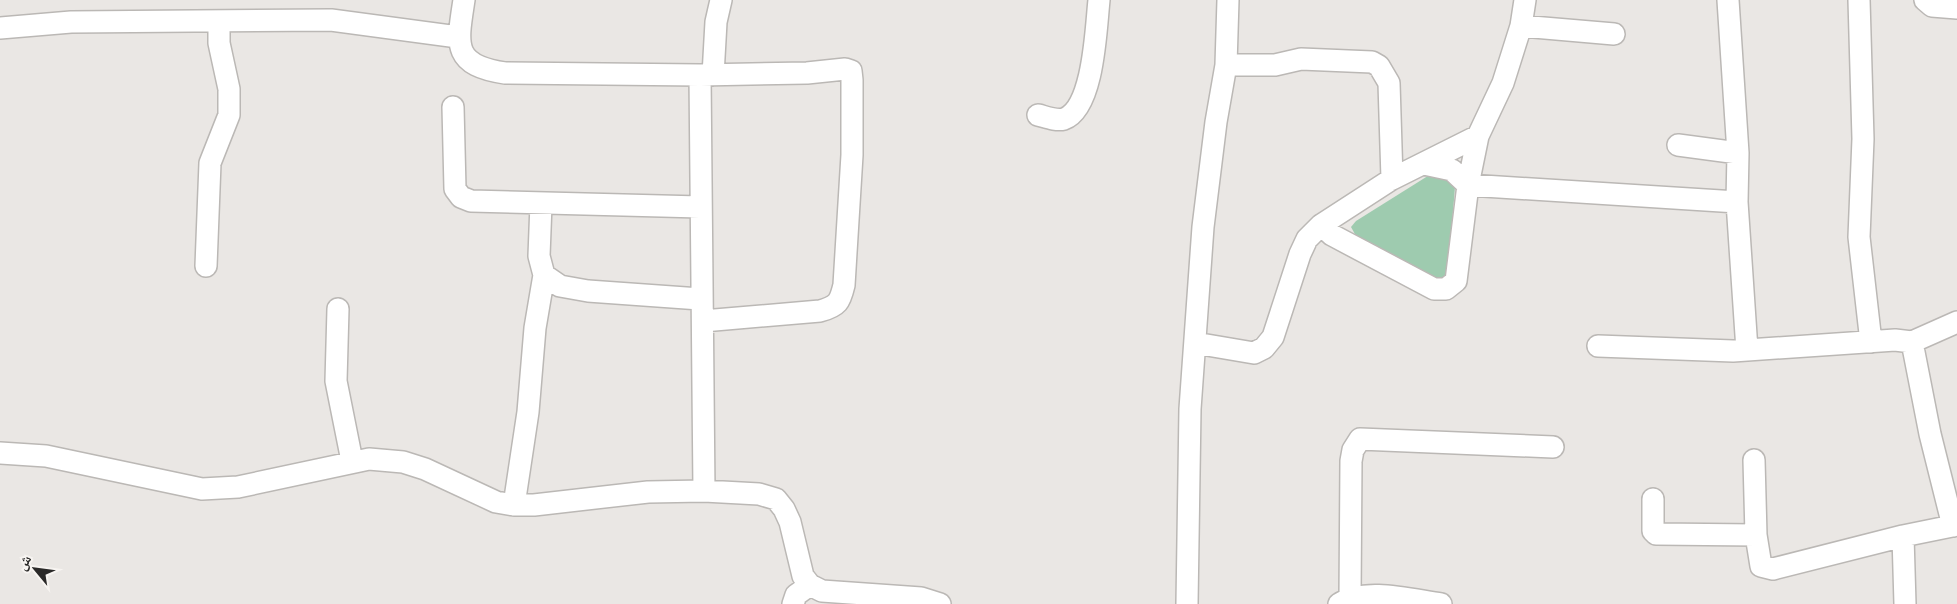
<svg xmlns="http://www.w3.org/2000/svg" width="1957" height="604" font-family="'Varela Round','Noto Naskh Arabic',sans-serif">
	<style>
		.green { fill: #9ecbaf }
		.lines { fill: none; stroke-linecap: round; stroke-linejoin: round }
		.minor-casing { stroke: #bbb8b5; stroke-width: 24 }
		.minor { stroke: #fff; stroke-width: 21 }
	</style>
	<rect width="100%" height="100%" fill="#eae7e4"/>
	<path class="green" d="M1431 174 1452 181 1455 187 1448 272 1442 281H1435L1356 236 1351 227 1356 221Z"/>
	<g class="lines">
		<g class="minor-casing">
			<path id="minor" d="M464 0C457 45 452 65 505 73L700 75 704 491
				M1728 0 1738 153 1737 202 1747 350
				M1859 0 1863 139 1859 237 1871 342
				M1925 0 1932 6 1957 8
				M1521 26 1614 34
				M0 28 71 22 331 20 458 37
				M1226 65H1275L1301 59 1372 62 1379 66 1389 83 1392 179
				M700 75 807 73 845 69 851 71 852 80V155L844 285C840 302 838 306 820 311L703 321
				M713 75 716 22 721 0
				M453 107 455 189 461 197 471 201 700 207
				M1038 115C1046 117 1056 121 1064 119 1094 108 1096 27 1099 0
				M1678 145 1738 153
				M1424 164 1452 170 1468 185 1737 202
				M541 204 539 256 544 275 560 286 588 291 700 299
				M1321 225 1332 235 1434 289H1446L1456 281 1468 185 1478 136 1503 83 1521 26 1525 0
				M206 266 210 163 229 115V89L219 43V22
				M338 309 336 381 352 461
				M1912 342 1930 434 1953 526
				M1195 343 1254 353 1264 348 1273 337 1300 254 1307 239 1321 225 1392 179 1478 136
				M1598 346 1733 351 1895 340 1912 342 1957 322
				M0 453 46 456 202 489 238 487 369 459 403 462 425 469 496 502 514 505H534L648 492 704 491 759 494 776 499 784 509 790 522 803 576 810 585 822 591 921 598 940 604
				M1754 460 1756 535 1761 566 1773 569 1903 536
				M1653 499V531L1656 534 1756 535
				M514 505 528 412 535 328 544 275
				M1350 598 1351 461 1353 450 1360 439 1553 447
				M793 604 796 595 810 585
				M1187 604 1190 409 1203 227 1216 122 1226 65 1228 0
				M1339 604C1365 587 1412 600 1441 604
				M1905 604 1903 536 1957 525"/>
		</g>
		<use href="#minor" class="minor"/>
	</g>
	<g transform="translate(35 569) rotate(299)" stroke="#f7f4f1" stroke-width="4" paint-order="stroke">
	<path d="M0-4L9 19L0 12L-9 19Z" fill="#2a2928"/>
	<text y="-8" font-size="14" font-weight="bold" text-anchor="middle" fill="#2a2928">ش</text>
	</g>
</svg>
